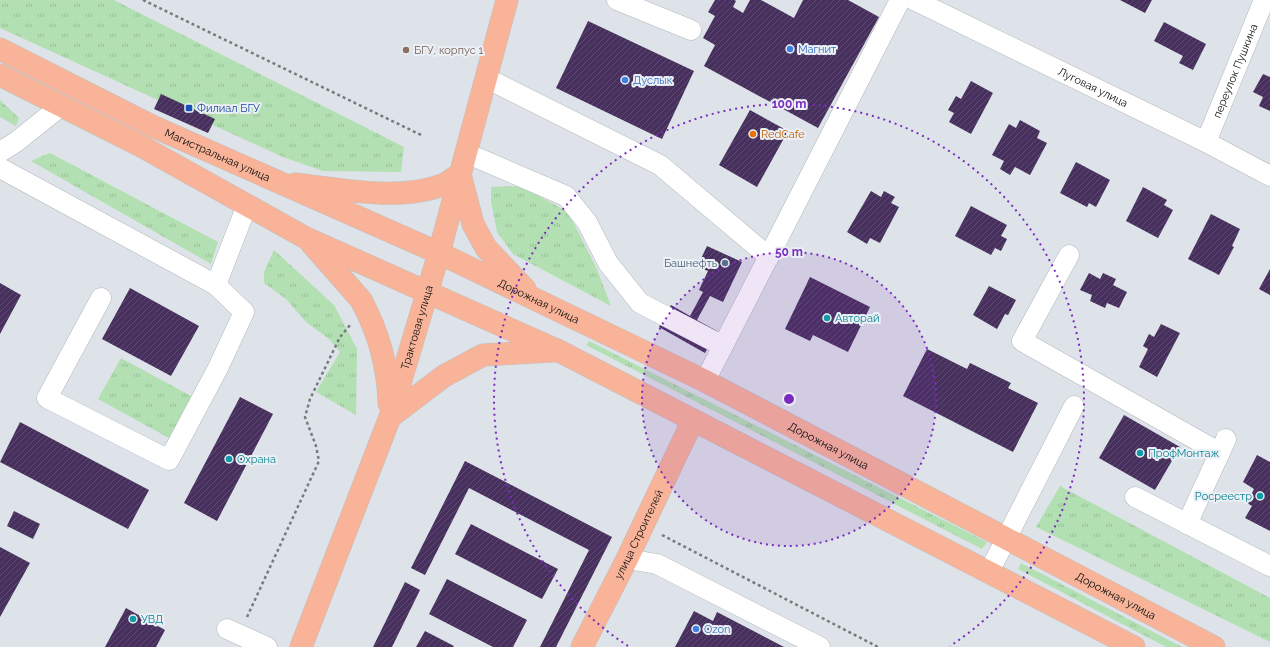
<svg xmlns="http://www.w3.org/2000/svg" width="1270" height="647" font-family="Raleway,sans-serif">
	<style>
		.grass { fill: url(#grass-tufts) }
		.building { fill: url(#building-hatch) }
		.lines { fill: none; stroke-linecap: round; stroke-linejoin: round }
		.minor-casing { stroke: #b3b8bd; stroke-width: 21 }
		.major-casing { stroke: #c0c0c1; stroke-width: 23 }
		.path { stroke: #777b7e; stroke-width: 2.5; stroke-dasharray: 3 3; stroke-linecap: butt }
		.minor { stroke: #fff; stroke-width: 20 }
		.major { stroke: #f9b398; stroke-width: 22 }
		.ring { fill: none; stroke: #7b2cbf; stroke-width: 2; stroke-dasharray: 2 4 }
		.shop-dot { fill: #3f7fe0; stroke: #eaf0f5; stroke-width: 1.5 }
		.education-dot { fill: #8d6e63; stroke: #eaf0f5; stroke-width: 1.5 }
		.transit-dot { fill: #1a4fb4; stroke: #eaf0f5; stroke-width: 1.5 }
		.food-dot { fill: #e8710a; stroke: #eaf0f5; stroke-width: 1.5 }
		.service-dot { fill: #5c6f8a; stroke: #eaf0f5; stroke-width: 1.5 }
		.culture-dot { fill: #0f9aa8; stroke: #eaf0f5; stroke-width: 1.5 }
		.labels { text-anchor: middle; stroke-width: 4; stroke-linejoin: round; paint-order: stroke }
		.shop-label { font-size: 11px; fill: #366cbe; stroke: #eaf0f5; text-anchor: start }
		.education-label { font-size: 11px; fill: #785e54; stroke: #eaf0f5; text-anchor: start }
		.street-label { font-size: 11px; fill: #0c0e0f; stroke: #eaf0f5 }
		.transit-label { font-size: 11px; fill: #164399; stroke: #eaf0f5; text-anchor: start }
		.food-label { font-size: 11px; fill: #c56008; stroke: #eaf0f5; text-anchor: start }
		.service-label { font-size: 11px; fill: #4e5e75; stroke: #eaf0f5; text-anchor: end }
		.culture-label { font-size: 11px; fill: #0d838f; stroke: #eaf0f5; text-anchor: start }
		.centre { fill: #7b2cbf; stroke: #eaf0f5; stroke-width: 2 }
		.ring-label { font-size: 12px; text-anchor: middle; font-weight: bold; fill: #7b2cbf; stroke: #eaf0f5; stroke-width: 4; stroke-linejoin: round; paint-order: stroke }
	</style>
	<defs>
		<pattern id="grass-tufts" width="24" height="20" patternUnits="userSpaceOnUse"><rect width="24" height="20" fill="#b3e0b2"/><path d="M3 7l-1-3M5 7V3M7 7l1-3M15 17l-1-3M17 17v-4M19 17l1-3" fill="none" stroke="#99bf98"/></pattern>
		<pattern id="building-hatch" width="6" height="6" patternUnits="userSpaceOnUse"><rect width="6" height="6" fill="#47305d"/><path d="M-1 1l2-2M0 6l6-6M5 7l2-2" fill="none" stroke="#5d4b6f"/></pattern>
	</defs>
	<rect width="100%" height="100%" fill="#dde3e8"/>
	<path class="grass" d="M0 0H114L404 147 401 172 323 171 283 157 0 28Z
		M0 100 19 118 16 126 0 117Z
		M50 153 218 242 211 264 31 161Z
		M521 186 568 212 596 267 611 306 513 254 497 232 491 201V187Z
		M274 250 334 305 357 349 356 415 316 392 340 352 329 339 306 322 286 299 264 283V272Z
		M589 341 987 542 982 549 586 345Z
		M121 358 200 401 178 443 98 399Z
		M1060 486 1270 598V642L1036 527Z
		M1021 563 1182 647H1166L1018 569Z"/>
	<path class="building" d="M715 0H734L736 1 733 7 743 13 750 0H761L794 18 803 0H848L879 17 818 128 704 66 715 45 703 38 715 16 708 12Z
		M1120 0H1152L1145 13Z
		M588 21 694 71 662 139 556 88Z
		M1164 22 1206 44 1193 70 1179 63 1183 56 1154 41Z
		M1263 74 1270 77V111L1259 106 1263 97 1253 92Z
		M971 81 993 93 971 134 949 122 954 113 948 110 956 96 961 99Z
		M161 94 215 119 208 133 154 109Z
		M750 110 788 131 757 187 719 165Z
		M1020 120 1040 131 1037 138 1047 143 1030 175 1015 167 1010 175 1000 169 1004 161 992 155 1009 124 1016 128Z
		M1076 162 1110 180 1096 207 1089 203 1087 207 1060 193Z
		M1143 187 1167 200 1164 205 1173 210 1158 238 1126 221Z
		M871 191 881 197 884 191 895 197 891 203 899 207 880 243 870 238 867 244 847 232Z
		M971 206 1007 225 1001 236 1007 239 1001 251 995 248 991 255 955 236Z
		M1211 214 1240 229 1232 246 1234 247 1219 275 1188 259Z
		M707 246 742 262 723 302 710 296 697 320 717 331 705 353 659 327 671 305 690 316 703 292 699 290 708 271 697 267Z
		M1270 269V295L1259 289Z
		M1089 273 1100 279 1103 273 1116 279 1113 285 1127 292 1119 308 1107 303 1105 308 1090 301 1092 295 1080 290Z
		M810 277 870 307 848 352 813 335 810 341 785 329Z
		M0 283 21 295 0 334Z
		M989 286 1016 300 1008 315 1005 314 997 329 973 315Z
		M130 288 199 326 171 376 102 339Z
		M1161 324 1180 333 1157 377 1139 367 1148 349 1143 346 1149 334 1154 337Z
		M927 349 967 369 970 363 1011 383 1008 388 1038 403 1013 452 903 396Z
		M240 397 273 414 217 521 184 503Z
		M1124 415 1180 447 1155 490 1099 458Z
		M20 422 149 490 128 529 0 462Z
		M1257 455 1270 462V531L1245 518 1252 506 1247 503 1254 489 1243 482Z
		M465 461 612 537 556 647H540L589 550 469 488 425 575 411 568Z
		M14 511 40 524 33 539 7 526Z
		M471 524 558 569 542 599 455 554Z
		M0 547 30 563 0 617Z
		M447 579 527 620 513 647H493L429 614Z
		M405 582 420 590 392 647H373Z
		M126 608 165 630 156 647H105Z
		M694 611 713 621 717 612 784 647H675Z
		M425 631 454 646 453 647H416Z"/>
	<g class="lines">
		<g class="minor-casing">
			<g id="minor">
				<path d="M617 0 691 30"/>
				<path id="s1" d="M914 0 1206 142 1270 176"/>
				<path d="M486 78 660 165 769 257"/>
				<path id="s2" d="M1206 142 1264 0"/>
				<path d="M0 152 16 142 61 106"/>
				<path d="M466 153 566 196 587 222 608 263 640 303 723 346"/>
				<path d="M0 168 216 285"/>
				<path d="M1069 255 1022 341 1220 453"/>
				<path d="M101 298 47 398 169 460 218 368 244 312 216 285 247 205"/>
				<path d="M705 381 900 0"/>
				<path d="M1135 497 1270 566"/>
				<path d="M1187 524 1226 439"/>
				<path d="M627 559 657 564 820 647"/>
				<path d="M989 572 1074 406"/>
				<path d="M227 629 267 647"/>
			</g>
		</g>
		<g class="major-casing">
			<g id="major">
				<path id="s3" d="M0 49 152 126 439 253 705 381 1214 647"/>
				<path d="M0 75 141 146 306 238 559 351 1134 647"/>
				<path d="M295 184C341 189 401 202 445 184 450 181 455 177 460 174L473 224 486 248 525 289"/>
				<path d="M311 243 361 300C379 333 388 365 389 403"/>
				<path d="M390 417 444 376 483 355 554 351"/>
				<path id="s4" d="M301 647 390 417 439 253 507 0"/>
				<path id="s5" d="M582 647 627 559 693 420"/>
			</g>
		</g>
		<path class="path" d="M143 0 421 135
			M662 535 878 647
			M247 617 319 461 316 446 305 417 310 399 340 337 351 324"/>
		<use href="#minor" class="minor"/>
		<use href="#major" class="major"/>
	</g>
	<circle cx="789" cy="399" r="147" fill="#7b2cbf" fill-opacity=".12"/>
	<g class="ring">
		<circle cx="789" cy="399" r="147"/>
		<path d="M628 646A295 295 0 1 1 950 646"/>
	</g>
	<g class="shop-dot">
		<circle cx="790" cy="49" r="4"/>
		<circle cx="625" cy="80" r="4"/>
		<circle cx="696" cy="629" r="4"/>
	</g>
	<circle class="education-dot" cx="406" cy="50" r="4"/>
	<rect class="transit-dot" x="185" y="104" width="8" height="8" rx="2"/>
	<circle class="food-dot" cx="753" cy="134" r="4"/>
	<circle class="service-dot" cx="725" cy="263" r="4"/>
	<g class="culture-dot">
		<circle cx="827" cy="318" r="4"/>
		<circle cx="1140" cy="453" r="4"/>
		<circle cx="229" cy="459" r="4"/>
		<circle cx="1260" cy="496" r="4"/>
		<circle cx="133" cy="619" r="4"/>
	</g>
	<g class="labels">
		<g class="shop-label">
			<text x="798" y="53">Магнит</text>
			<text x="633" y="84">Дуслык</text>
			<text x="704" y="633">Ozon</text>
		</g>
		<g class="education-label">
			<text x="414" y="54">БГУ, корпус 1</text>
		</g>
		<g class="street-label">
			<text dy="4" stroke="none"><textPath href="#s2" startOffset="77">переулок Пушкина</textPath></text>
			<text dy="4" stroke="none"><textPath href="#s1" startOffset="199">Луговая улица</textPath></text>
			<text dy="4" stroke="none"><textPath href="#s3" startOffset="242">Магистральная улица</textPath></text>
			<text dy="4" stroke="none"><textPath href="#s3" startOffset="595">Дорожная улица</textPath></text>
			<text dy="4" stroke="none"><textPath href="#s4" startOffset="340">Трактовая улица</textPath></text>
			<text dy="4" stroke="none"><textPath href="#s3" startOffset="919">Дорожная улица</textPath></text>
			<text dy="4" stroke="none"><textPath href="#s5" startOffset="126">улица Строителей</textPath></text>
			<text dy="4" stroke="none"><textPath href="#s3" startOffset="1243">Дорожная улица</textPath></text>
		</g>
		<g class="transit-label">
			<text x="197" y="112">Филиал БГУ</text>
		</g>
		<g class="food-label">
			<text x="761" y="138">RedCafe</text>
		</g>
		<g class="service-label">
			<text x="717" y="267">Башнефть</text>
		</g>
		<g class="culture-label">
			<text x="835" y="322">Авторай</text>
			<text x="1148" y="457">ПрофМонтаж</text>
			<text x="237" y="463">Охрана</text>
			<text x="1252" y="500" text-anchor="end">Росреестр</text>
			<text x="141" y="623">УВД</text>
		</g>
	</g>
	<circle cx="789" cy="399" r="6" class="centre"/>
	<g class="ring-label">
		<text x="789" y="108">100 m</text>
		<text x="789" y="256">50 m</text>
	</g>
</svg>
